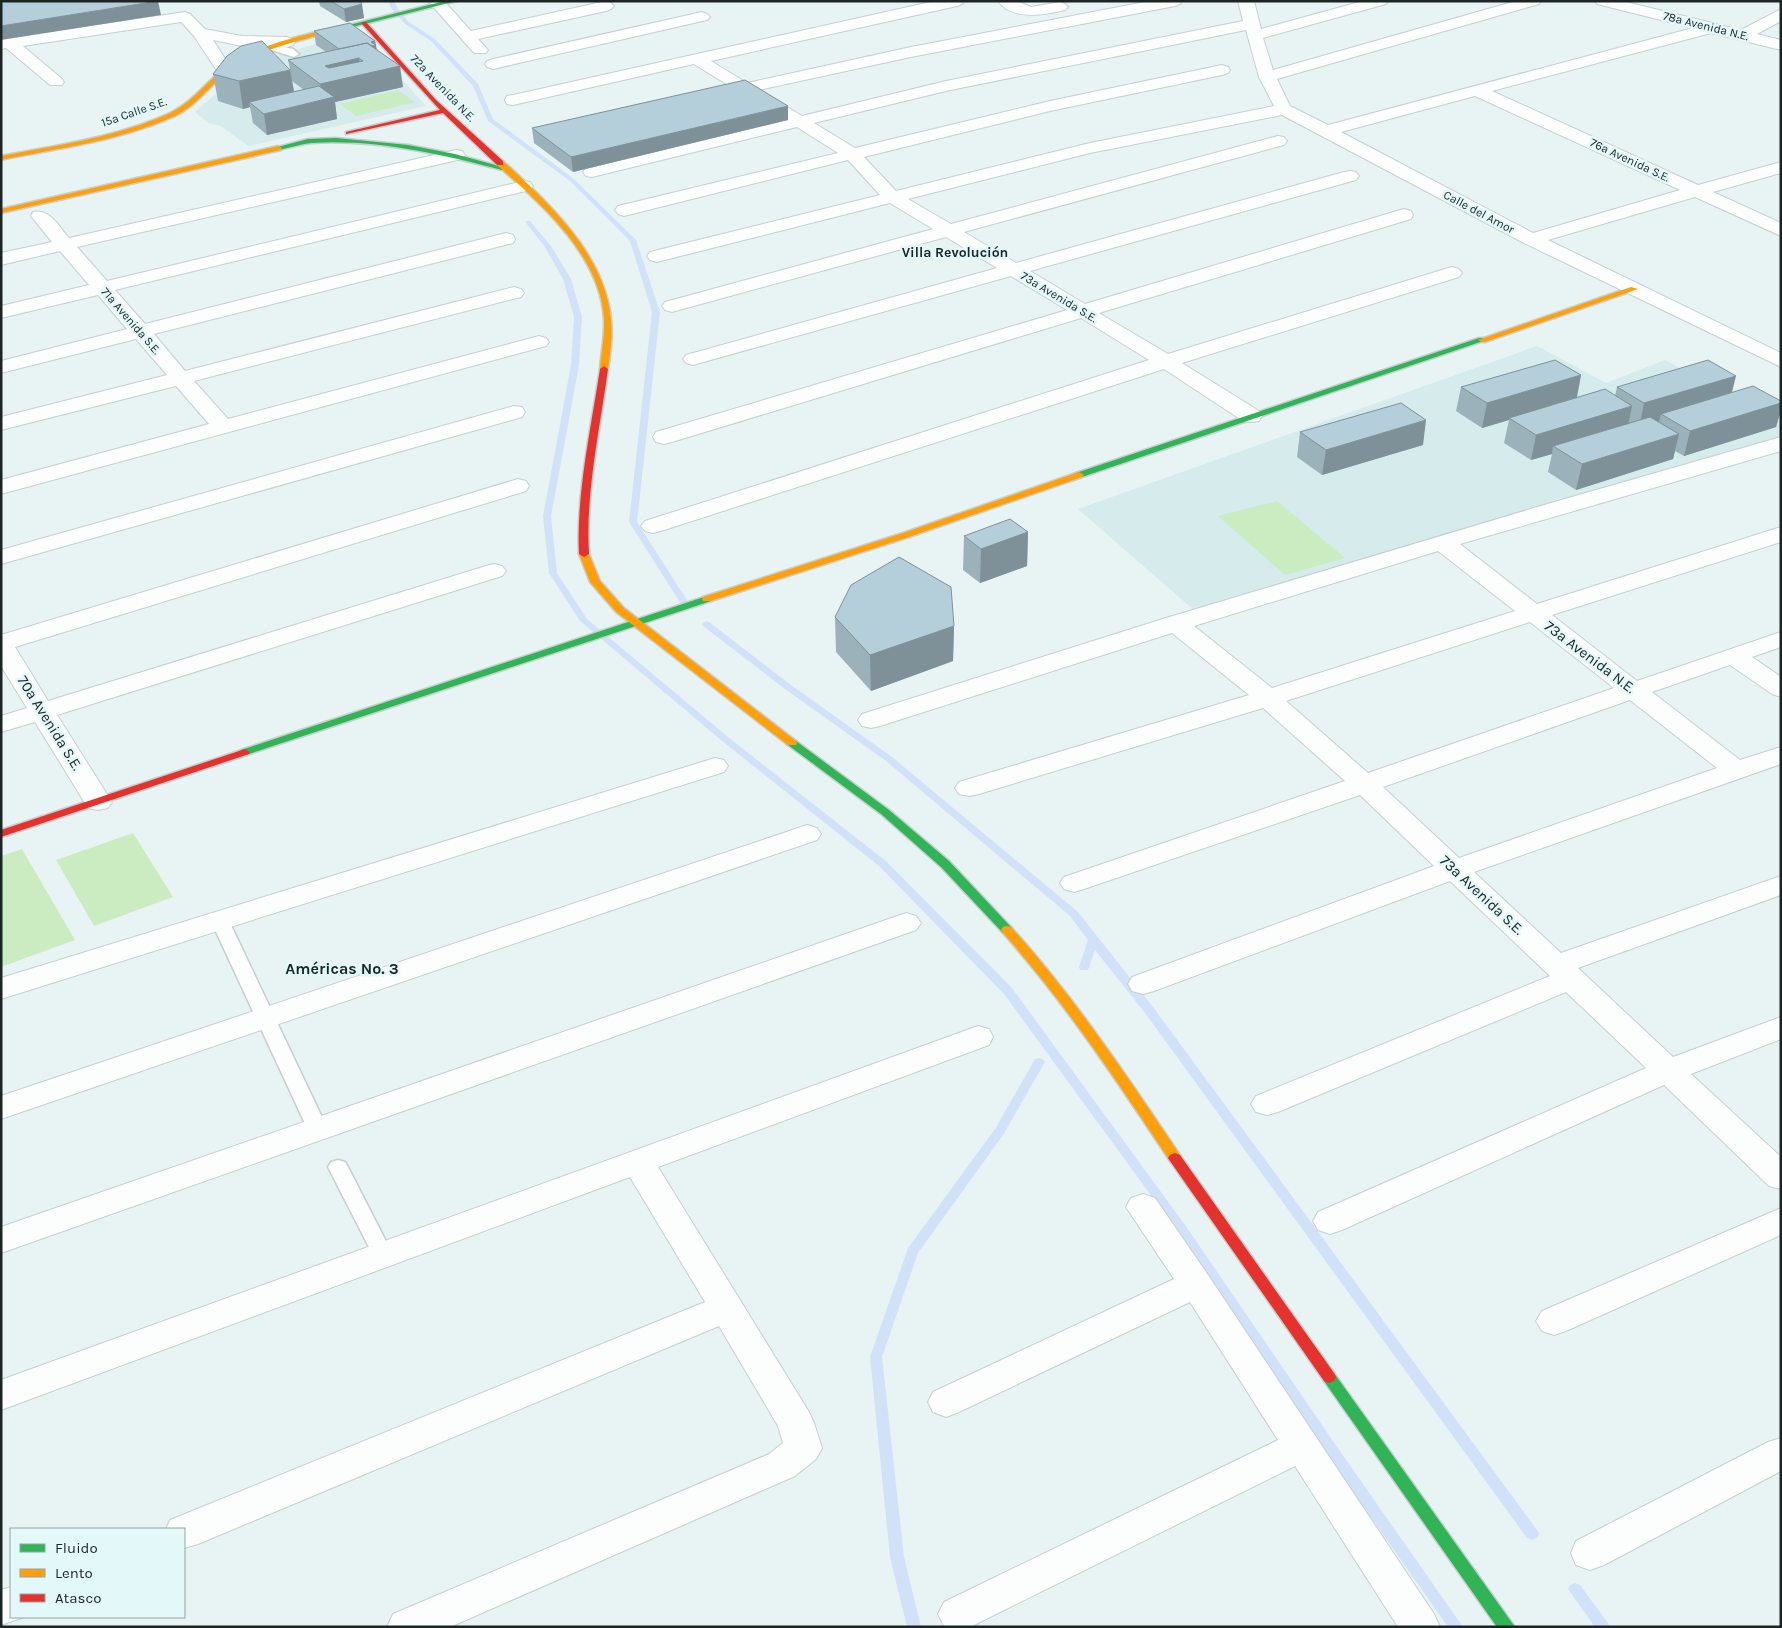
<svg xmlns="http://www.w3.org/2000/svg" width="1782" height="1628" font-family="Karla,sans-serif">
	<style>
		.built { fill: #d5ebec }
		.green { fill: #cbecc0 }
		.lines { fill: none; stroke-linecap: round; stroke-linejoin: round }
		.stream { fill: #d1e1f8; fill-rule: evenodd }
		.lane-casing { stroke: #c5cfcf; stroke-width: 3 }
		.street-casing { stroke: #c5cfcf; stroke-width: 2 }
		.fast-casing { stroke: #c5cfcf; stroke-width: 3 }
		.slow-casing { stroke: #c5cfcf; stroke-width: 3 }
		.jam-casing { stroke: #c5cfcf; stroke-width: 3 }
		.lane { fill: #fcfdfd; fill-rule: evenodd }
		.street { fill: #fcfdfd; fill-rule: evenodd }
		.fast { fill: #30b455; fill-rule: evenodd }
		.slow { fill: #ff9f0a; fill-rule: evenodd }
		.jam { fill: #e5322d; fill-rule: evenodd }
		.wall { fill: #9bb2bb; fill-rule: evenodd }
		.shaded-wall { fill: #7e9198 }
		.building { fill: #b4cfd9; stroke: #7e9198; fill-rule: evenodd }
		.labels { text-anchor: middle; stroke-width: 5; stroke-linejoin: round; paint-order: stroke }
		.far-street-label { font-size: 12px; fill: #1c2424; stroke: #e3f8f9 }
		.far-neighbourhood-label { font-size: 14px; font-weight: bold; fill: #1c2424; stroke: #e3f8f9 }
		.street-label { font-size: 15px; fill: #1c2424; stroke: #e3f8f9 }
		.neighbourhood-label { font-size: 16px; font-weight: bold; fill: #1c2424; stroke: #e3f8f9 }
	</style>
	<rect width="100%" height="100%" fill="#e8f4f4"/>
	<path class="built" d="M360 33 426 106 248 146 221 126 208 123 195 112 234 78 266 60 290 51Z
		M1537 346 1606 383 1665 360 1781 422V440L1195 611 1078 509Z"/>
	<path class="green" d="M398 90 415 102 356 116 340 104Z
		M1277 501 1345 558 1285 575 1218 516Z
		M133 833 173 897 94 926 56 860Z
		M22 849 75 940 1 967V856Z"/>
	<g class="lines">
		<path class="stream" d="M388 1H394L398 9 409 22 435 39 478 84 493 119 574 179 636 240 660 312 637 522 690 605 689 607H683L629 522 652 312 630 241 570 181 488 121 473 86 431 41 405 24 393 11Z
			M526 221H530L551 246 571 279 582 317 579 365 551 516 557 573 587 619 728 737 887 862 1012 988 1185 1225 1335 1444 1463 1627H1448L1325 1452 1177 1231 1004 994 879 866 722 741 580 621 549 573 543 516 571 365 574 317 563 279 545 247 526 223Z
			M706 621 709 622 791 685 892 757 1078 912 1153 1007 1537 1530 1539 1534 1537 1538 1532 1540 1527 1538 1145 1013 1095 950 1088 970H1080L1079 967 1088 940 1070 916 886 761 785 689 703 626 702 624Z
			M1039 1058 1043 1059 1045 1062 1003 1135 918 1253 882 1357 904 1557 921 1627H907L890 1557 870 1357 908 1248 995 1129 1035 1059Z
			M1575 1583 1580 1585 1611 1627H1595L1568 1589 1570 1585Z"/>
		<g class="lane-casing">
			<path id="lane" d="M271 44 293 49 299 54 294 57 268 49 266 47Z
				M220 915 226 917 229 921 328 1130 325 1135 318 1137 311 1135 308 1130 211 921 214 917Z
				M338 1160 345 1162 348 1167 393 1255 390 1260 383 1263 376 1260 373 1255 328 1167 331 1162Z"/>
		</g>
		<g class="street-casing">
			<path id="street" d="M428 1H444L471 31 606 1 611 3 614 6 611 9 606 11 478 39 488 50 486 53H474Z
				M935 1H964L962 4 957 6 711 61 747 83 911 47 1150 1H1182L1180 4 1175 6 911 57 759 90 802 116 946 81 1243 21 1238 1H1254L1261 29 1363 1H1388L1386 4 1263 38 1273 70 1516 1H1541L1539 4 1277 79 1290 106 1328 125 1693 28 1597 4 1595 1H1622L1741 30 1781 9V21L1757 34 1781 40V50L1711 33 1492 91 1698 185 1781 162V173L1713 192 1781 223V236L1695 197 1548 240 1781 353V367L1524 243 1282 115 1090 153 908 199 951 224 1278 136 1284 137 1287 141 1284 145 964 232 1016 263 1344 172 1350 171 1356 172 1359 176 1356 180 1030 271 1085 304 1397 211 1404 209 1411 211 1413 215 1411 219 1099 313 1168 354 1445 269 1452 267 1459 269 1462 273 1459 277 1182 363 1259 411 1262 416 1259 421 1251 422 1243 421 1164 369 661 531 653 533 645 531 641 526 645 521 1149 360 1081 318 672 442 664 444 656 442 653 437 656 432 1067 310 1011 276 700 363 693 365 686 363 683 359 686 355 997 268 946 237 679 310 672 312 665 310 662 306 665 302 933 229 890 203 657 262 650 260 647 256 650 252 880 195 848 160 624 216 618 214 615 210 618 206 838 153 797 127 592 177 586 176 583 172 586 168 785 120 742 94H731L729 90 731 87 694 64 513 105 507 104 505 100 507 96 513 95ZM1246 30 1259 77 1274 106 1090 143 896 191 864 157 1050 111 1222 75 1228 73 1230 70 1228 67 1222 65 1050 101 855 148 814 123 946 91ZM1475 96 1680 190 1533 233 1341 132Z
				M998 1H1017L1031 7 1060 2 1065 4 1068 7 1065 10C1045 15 1012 21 998 1Z
				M185 12 190 14 205 29 242 36 287 37 293 39 295 42 293 45 287 47 242 46 213 40 233 71 231 74H219L194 36 181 22 23 46 62 79 64 82 62 85H50L6 48 1 49V39Z
				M702 12 707 14 710 17 707 20 493 69 487 67 485 64 487 61 493 59Z
				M456 150 462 151 465 155 462 159 77 247 107 281 524 181 530 182 533 186 530 190 115 290 145 324 506 233 513 235 515 239 513 243 154 334 185 371 514 287 521 289 524 293 521 297 194 381 228 419 539 336 546 338 549 342 546 346 1 494V480L209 424 176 386 1 430V417L167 375 136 339 1 373V361L127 329 98 295 1 318V306L89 285 60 251 1 265V253L52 242 31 216 33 212C50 208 59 227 69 238Z
				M514 406 522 407 525 412 522 417 1 564V550Z
				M1781 437V451L1460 544 1537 604 1781 527V542L1552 615 1637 681 1781 632V647L1752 657 1781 677V697L1772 694 1730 665 1652 692 1740 760 1781 747V764L1474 872 1561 953 1781 876V895L1578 968 1673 1057 1781 1017V1039L1691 1074 1781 1157V1189L1769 1186 1664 1085 1342 1230 1330 1234 1318 1230 1313 1221 1318 1212 1646 1068 1566 992 1278 1112 1267 1115 1256 1112 1251 1104 1256 1096 1550 976 1450 881 1154 991 1143 994 1132 991 1128 984 1132 977 1434 866 1360 795 1084 889 1074 892 1064 889 1060 883 1064 877 1345 781 1263 708 979 794 969 796 959 794 955 788 959 782 1249 695 1172 633 880 726 871 728 862 726 858 720 862 714 1166 618 1544 505ZM1438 551 1515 611 1272 688 1194 626ZM1530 622 1614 688 1368 773 1286 701ZM1630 700 1717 768 1459 858 1383 787Z
				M518 479 526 481 529 486 526 491 15 647 48 701 486 566 494 564 502 566 506 571 502 576 57 715 112 802 108 808 98 810 88 808 35 722 1 732V716L27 708 1 666V635Z
				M715 758 724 760 728 766 724 772 1 999V978Z
				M807 825 817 828 821 834 817 840 1 1119V1096Z
				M906 913 916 916 921 923 916 930 1 1253V1227Z
				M978 1026 989 1029 993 1037 989 1045 658 1167 809 1412 814 1423 822 1448 816 1459 795 1476 450 1627H387L393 1614 769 1454 783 1443 778 1426 719 1326 198 1544 184 1548V1529H166L170 1520 705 1302 630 1177 1 1410V1380Z
				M1143 1194 1155 1198 1208 1275 1434 1614 1440 1627H1398L1295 1466 972 1626H944L938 1614 944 1602 1278 1440 1190 1302 959 1412 946 1417 933 1412 928 1402 933 1392 1174 1279 1126 1207 1131 1198Z
				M1781 1208V1235L1566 1331 1554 1335 1542 1331 1536 1321 1542 1311Z
				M1781 1438V1471L1604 1565 1590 1570 1576 1565 1571 1553 1576 1541 1768 1442Z
				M11 1587V1617H24L1 1625V1590Z"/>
		</g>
		<g class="fast-casing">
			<path id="fast" d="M445 1H457L324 34 321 32Z
				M336 138 408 145 455 154 506 168 502 170C440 154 376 139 312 143 300 144 289 148 278 150L274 148 308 139Z
				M1479 338H1482L1486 340 1082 477H1076L1074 475 1076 473Z
				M707 596 711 597 712 599 711 601 249 754 245 755 240 752 241 750Z
				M792 740 796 741 889 810 949 861 1011 927 1013 930 1011 933H1003L941 867 881 814 788 745 787 743 788 741Z
				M1329 1371 1334 1373 1515 1627H1497L1324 1381 1322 1377 1324 1373Z"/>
		</g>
		<g class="slow-casing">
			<path id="slow" d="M324 30 326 31V33C292 43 256 50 228 72 209 86 196 106 175 116 120 141 59 148 1 160V156C58 145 117 137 170 113 191 103 205 84 222 70 251 47 289 39 324 30Z
				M278 146 282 148 281 150 1 213V209Z
				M497 161H503C555 209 619 267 611 345 610 353 610 363 607 371L604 372 600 369C601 353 605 336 604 319 600 255 542 205 497 165Z
				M1631 287 1638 289 1485 342H1482L1478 340Z
				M1079 472 1084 475 1082 477 909 537 711 601H703L702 599 703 597 903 533Z
				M584 551 589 554 600 581 624 608 796 741 797 743 796 745H788L616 612 590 582 579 554Z
				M1007 926 1011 927C1075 998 1127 1076 1180 1155L1182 1158 1180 1161 1175 1163 1170 1161C1118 1083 1066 1004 1003 933L1001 930 1003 927Z"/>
		</g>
		<g class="jam-casing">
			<path id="jam" d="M362 22H366L436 100 503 161V165H497L443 113 346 134V132L440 110 362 24Z
				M604 366 608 369C600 428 585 495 589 554L584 557 579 554C576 495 591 428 600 369Z
				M245 749 250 752 249 754 1 837V830Z
				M1175 1153 1180 1155 1334 1373 1336 1377 1334 1381 1329 1383 1324 1381 1170 1161 1168 1158 1170 1155Z"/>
		</g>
		<use href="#lane" class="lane"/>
		<use href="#street" class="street"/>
		<use href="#fast" class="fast"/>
		<use href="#slow" class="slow"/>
		<use href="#jam" class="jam"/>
	</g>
	<path class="wall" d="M319 1H360L364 18 346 22 320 6Z
		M314 31 375 41 377 49 403 87 335 102 337 119 267 135 253 123 250 107 243 109 218 101 213 74 290 69 288 60 326 52 316 45ZM292 81 304 90 294 92Z
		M788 120 573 172 534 143 532 128Z
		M1581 375 1577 398 1615 396 1617 387 1732 392 1781 401V410L1776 427 1684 456 1675 451 1673 459 1576 490 1548 472 1552 454 1531 460 1504 443 1509 420 1482 428 1456 411 1461 387Z
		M1300 432 1423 445 1322 475 1297 457Z
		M1028 532 1027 566 980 583 963 570 964 536Z
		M835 617 954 626 953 661 871 691 836 652Z"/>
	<path class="shaded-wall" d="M158 1 161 15 1 40V26Z
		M362 4 364 18 346 22 344 9Z
		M375 41 378 59 363 61 359 58 361 74 400 66 403 87 335 102 337 119 267 135 264 114 323 100 320 84 325 66 371 42Z
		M290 70 295 97 249 102 250 107 243 109 239 81Z
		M788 106V120L573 172 571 157Z
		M1581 375 1576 400 1509 418V420L1482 428 1487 403Z
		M1736 376 1730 400 1661 414 1659 422 1639 428 1644 403Z
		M1781 403V410L1776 427 1684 456 1690 431Z
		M1632 406 1627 431 1553 446 1552 454 1531 460 1536 435Z
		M1426 420 1423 445 1322 475 1326 450Z
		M1679 434 1673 459 1576 490 1582 464Z
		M1028 532 1027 566 980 583 981 549Z
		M954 626 953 661 871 691 870 655Z"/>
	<path class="building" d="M1 1H158L1 26Z
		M331 1H360L362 4 344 9Z
		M350 23 375 41 371 42 376 45 372 46 367 43 339 49 314 31Z
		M262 41 290 70 239 81 213 74 227 56 241 46Z
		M367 43 400 66 320 84 288 60ZM359 58 363 61 329 68 325 66Z
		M745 80 788 106 571 157 532 128Z
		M319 86 334 97 264 114 249 102Z
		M1555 360 1581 375 1487 403 1461 387Z
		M1708 360 1736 376 1644 403 1617 387Z
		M1753 386 1781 401V403L1690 431 1661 414Z
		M1605 389 1632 406 1536 435 1509 418Z
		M1401 403 1426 420 1326 450 1300 432Z
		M1650 417 1679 434 1582 464 1553 446Z
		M1010 519 1028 532 981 549 964 536Z
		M899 557 951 587 954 626 870 655 835 617 851 585Z"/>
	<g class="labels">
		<g class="far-street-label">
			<text transform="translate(1706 26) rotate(14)" y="4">78a Avenida N.E.</text>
			<text transform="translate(443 88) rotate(46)" y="4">72a Avenida N.E.</text>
			<text transform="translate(134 112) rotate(-19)" y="4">15a Calle S.E.</text>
			<text transform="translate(1630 160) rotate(25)" y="4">76a Avenida S.E.</text>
			<text transform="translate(1479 212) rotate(28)" y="4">Calle del Amor</text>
			<text transform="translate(1059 297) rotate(31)" y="4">73a Avenida S.E.</text>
			<text transform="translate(131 321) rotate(49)" y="4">71a Avenida S.E.</text>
		</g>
		<g class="far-neighbourhood-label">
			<text x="955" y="257">Villa Revolución</text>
		</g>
		<g class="street-label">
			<text transform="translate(1590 657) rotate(37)" y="5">73a Avenida N.E.</text>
			<text transform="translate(50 723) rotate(58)" y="5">70a Avenida S.E.</text>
			<text transform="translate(1482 895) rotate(43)" y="5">73a Avenida S.E.</text>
		</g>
		<g class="neighbourhood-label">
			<text x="342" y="974">Américas No. 3</text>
		</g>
	</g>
	<rect width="1782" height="1628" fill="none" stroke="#1c2424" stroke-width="5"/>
	<rect x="10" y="1528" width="175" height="90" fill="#e3f8f9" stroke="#93a3a4"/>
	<rect x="20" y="1544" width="25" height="8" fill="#30b455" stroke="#93a3a4"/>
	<text x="55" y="1553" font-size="15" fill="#1c2424">Fluido</text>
	<rect x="20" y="1569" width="25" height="8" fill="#ff9f0a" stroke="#93a3a4"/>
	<text x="55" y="1578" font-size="15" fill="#1c2424">Lento</text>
	<rect x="20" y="1594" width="25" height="8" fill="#e5322d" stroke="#93a3a4"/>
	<text x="55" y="1603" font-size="15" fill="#1c2424">Atasco</text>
</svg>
